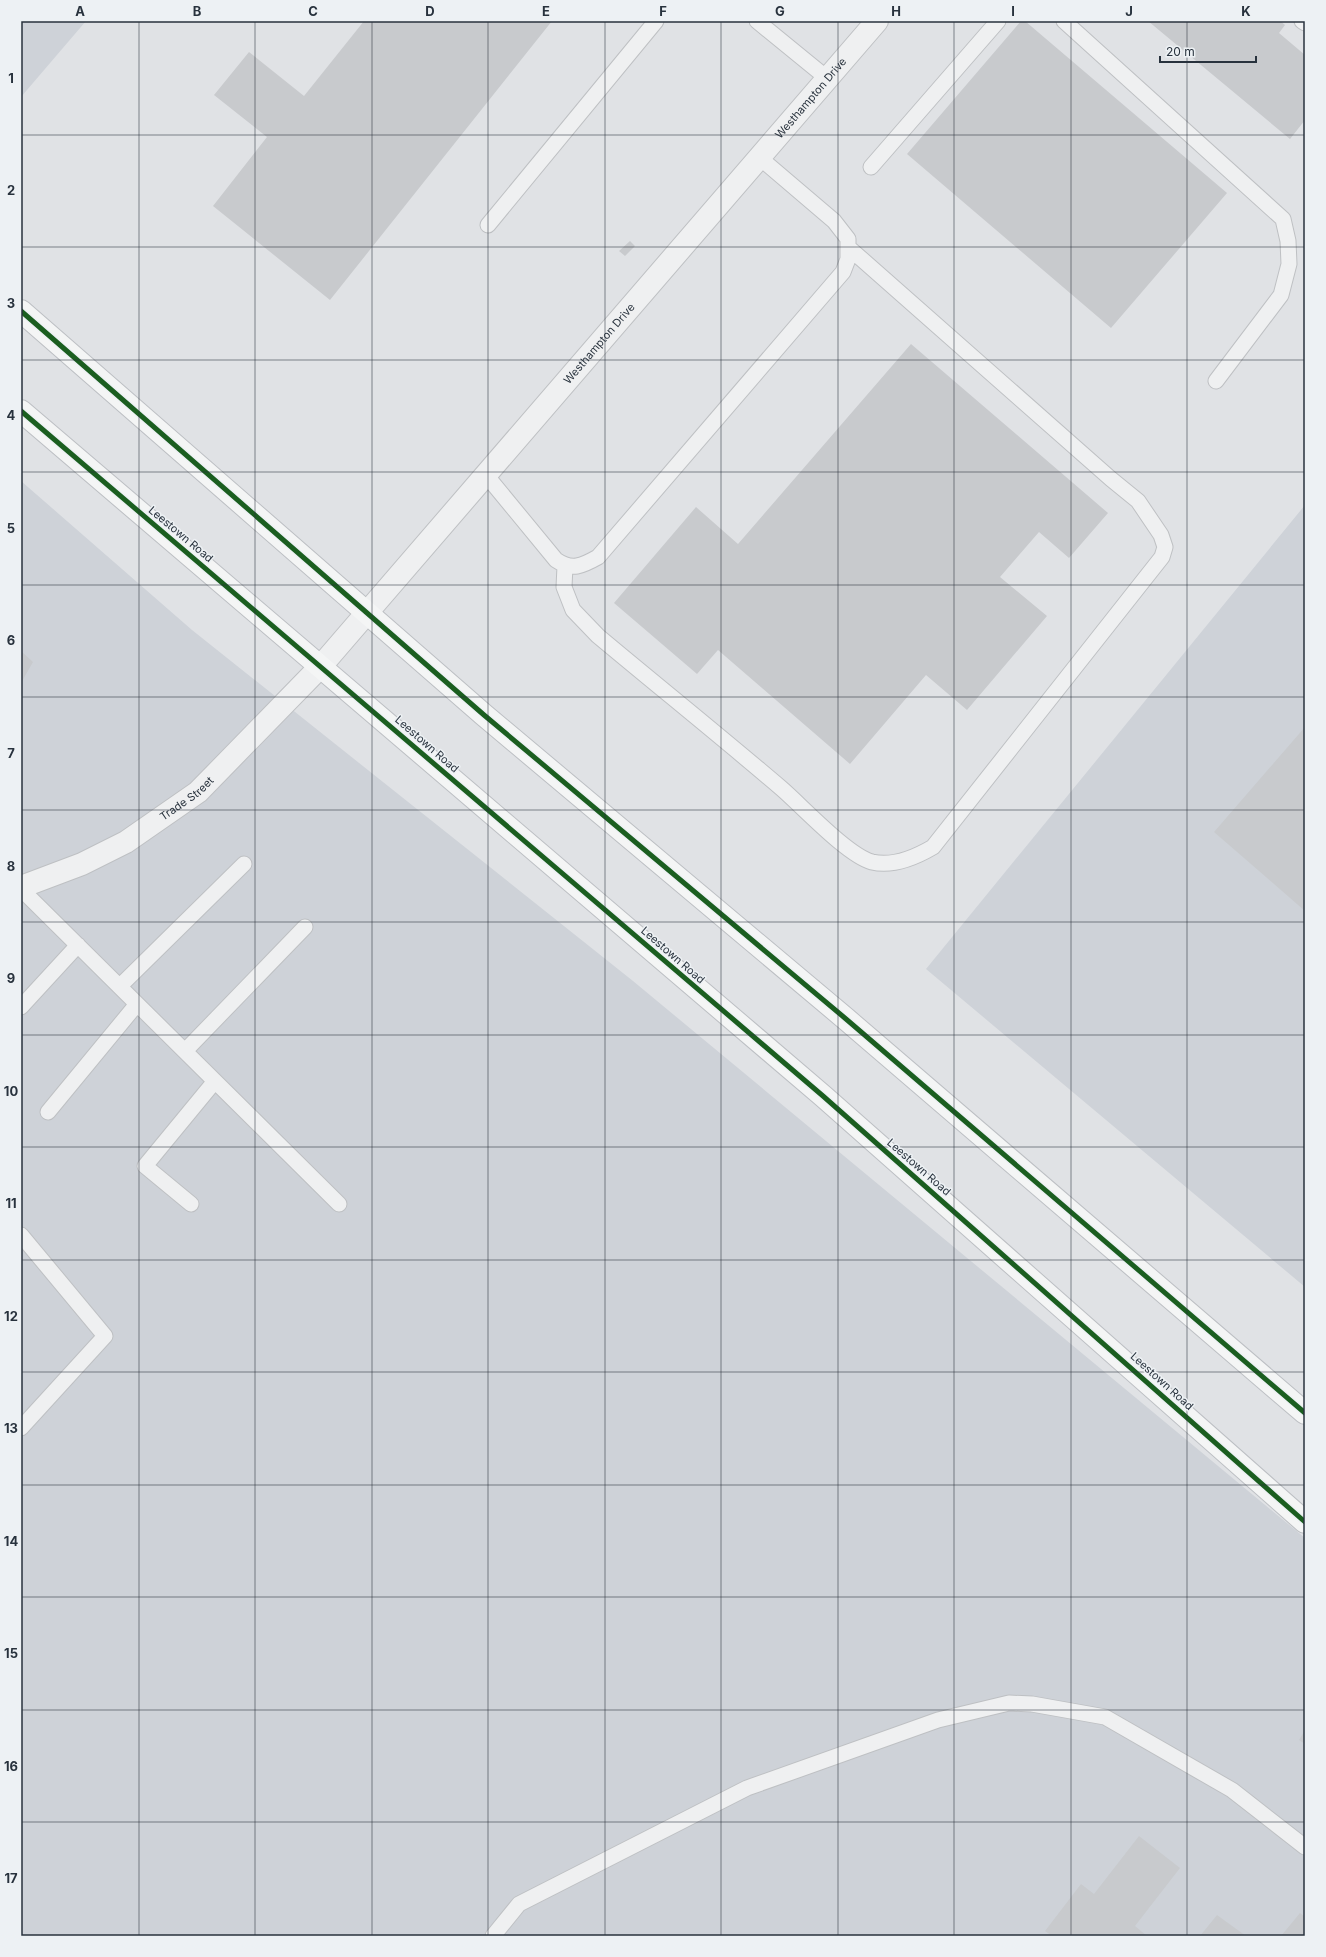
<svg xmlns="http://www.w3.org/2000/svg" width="1326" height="1957" font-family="Inter,sans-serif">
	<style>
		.built { fill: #ced2d8 }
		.building { fill: #c8cacd }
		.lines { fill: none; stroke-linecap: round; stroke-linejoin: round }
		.service-casing { stroke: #bec0c3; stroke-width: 17 }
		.minor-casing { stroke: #bec0c3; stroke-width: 24 }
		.primary-casing { stroke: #bcbfc3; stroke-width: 24 }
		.service { stroke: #eff0f1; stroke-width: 15 }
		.minor { stroke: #eff0f1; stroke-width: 22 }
		.primary { stroke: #f4f5f5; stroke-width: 22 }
		.cycleway-casing { stroke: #edf1f4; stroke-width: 8 }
		.cycleway { stroke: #1b5e20; stroke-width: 5 }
		.grid { fill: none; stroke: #28323d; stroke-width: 1; stroke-opacity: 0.55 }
		.labels { text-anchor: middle; stroke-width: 3; stroke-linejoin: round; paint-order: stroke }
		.street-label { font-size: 11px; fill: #28323d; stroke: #edf1f4 }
		.neatline { fill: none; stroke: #28323d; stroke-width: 1.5 }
		.grid-label { font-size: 13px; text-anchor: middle; font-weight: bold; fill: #28323d }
	</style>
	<rect width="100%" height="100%" fill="#e0e2e5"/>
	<path class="built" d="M21 21H86L21 97Z
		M21 481 192 630 633 981 1305 1538V1936H21Z
		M1305 505V1287L926 969Z"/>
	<path class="building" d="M364 21H552L330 300 213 206 267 137 214 95 249 52 304 96Z
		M1021 21H1025L1227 193 1111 328 907 154Z
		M1148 21H1280L1285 25 1279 33 1305 55V120L1290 139Z
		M630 241 635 246 625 256 619 251Z
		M911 344 1108 513 1069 558 1039 532 1000 577 1047 616 967 710 926 675 850 764 718 650 697 674 614 603 696 507 738 544Z
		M21 651 33 662 21 683Z
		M1305 727V911L1214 832Z
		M1305 1730V1744L1299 1740Z
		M1139 1836 1180 1868 1135 1926 1147 1936H1052L1045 1931 1081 1884 1094 1894Z
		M1300 1913 1305 1917V1936H1281Z
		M1217 1915 1246 1936H1200Z"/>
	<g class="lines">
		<g class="service-casing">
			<path id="service" d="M757 21 828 79
				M1064 21 1283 219 1288 241 1289 264 1281 295 1216 381
				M1302 21 1305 23
				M871 167 998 21
				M488 225 656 21
				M486 475 556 560C572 571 582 566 598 557L843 272 848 259V239L834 221 760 158
				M565 566 564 587 573 610 598 636C659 687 720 736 781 788 802 806 847 855 872 862 893 867 916 857 933 847L1162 557 1165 547 1161 535 1138 501 1111 479 848 247
				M21 889 339 1204
				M120 986 244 864
				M21 1007 78 945
				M185 1051 305 927
				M48 1112 137 1004
				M191 1204 145 1166 215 1081
				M21 1235 105 1336 21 1428
				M493 1936 519 1904 747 1788 938 1720 1009 1703 1032 1704 1105 1717 1232 1790 1305 1847"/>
		</g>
		<g class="minor-casing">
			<g id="minor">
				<path id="s1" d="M21 887 82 864 126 842 198 792 321 666 877 21"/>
			</g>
		</g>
		<g class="primary-casing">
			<path id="primary" d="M21 311 484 715 846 1019 1305 1413
				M21 411 823 1096 1305 1522"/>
		</g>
		<use href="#service" class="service"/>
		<use href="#minor" class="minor"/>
		<use href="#primary" class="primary"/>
		<g class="cycleway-casing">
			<path id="cycleway" d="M21 311 484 715 846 1019 1305 1413
				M21 411 823 1096 1305 1522"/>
		</g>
		<use href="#cycleway" class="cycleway"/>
	</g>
	<path class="grid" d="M139 21V1936M255 21V1936M372 21V1936M488 21V1936M605 21V1936M721 21V1936M838 21V1936M954 21V1936M1071 21V1936M1187 21V1936M21 135H1305M21 247H1305M21 360H1305M21 472H1305M21 585H1305M21 697H1305M21 810H1305M21 922H1305M21 1035H1305M21 1147H1305M21 1260H1305M21 1372H1305M21 1485H1305M21 1597H1305M21 1710H1305M21 1822H1305"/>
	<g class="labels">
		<g class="street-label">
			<text dy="4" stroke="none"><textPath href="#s1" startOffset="1128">Westhampton Drive</textPath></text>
			<text dy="4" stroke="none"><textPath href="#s1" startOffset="804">Westhampton Drive</textPath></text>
			<text transform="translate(181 534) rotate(40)" y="4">Leestown Road</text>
			<text transform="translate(427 744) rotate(41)" y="4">Leestown Road</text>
			<text dy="4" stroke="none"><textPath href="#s1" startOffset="189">Trade Street</textPath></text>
			<text transform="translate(673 955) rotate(41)" y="4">Leestown Road</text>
			<text transform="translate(919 1167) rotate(41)" y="4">Leestown Road</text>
			<text transform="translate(1162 1381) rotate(42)" y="4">Leestown Road</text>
		</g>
	</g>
	<rect width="1326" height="1957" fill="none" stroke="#edf1f4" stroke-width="44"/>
	<path d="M1160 56v6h96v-6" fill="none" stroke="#28323d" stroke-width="2"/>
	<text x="1166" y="56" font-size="12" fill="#28323d" stroke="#edf1f4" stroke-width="3" paint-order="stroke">20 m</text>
	<rect x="22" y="22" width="1282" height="1913" class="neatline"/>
	<g class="grid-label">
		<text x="80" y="16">A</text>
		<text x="197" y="16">B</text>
		<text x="313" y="16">C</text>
		<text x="430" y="16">D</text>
		<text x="546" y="16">E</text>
		<text x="663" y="16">F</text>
		<text x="780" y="16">G</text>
		<text x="896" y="16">H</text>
		<text x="1013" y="16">I</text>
		<text x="1129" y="16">J</text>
		<text x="1246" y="16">K</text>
		<text x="11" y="83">1</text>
		<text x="11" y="195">2</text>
		<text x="11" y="308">3</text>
		<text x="11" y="420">4</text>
		<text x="11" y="533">5</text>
		<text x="11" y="645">6</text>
		<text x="11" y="758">7</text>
		<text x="11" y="871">8</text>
		<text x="11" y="983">9</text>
		<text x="11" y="1096">10</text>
		<text x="11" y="1208">11</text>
		<text x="11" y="1321">12</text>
		<text x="11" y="1433">13</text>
		<text x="11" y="1546">14</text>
		<text x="11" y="1658">15</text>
		<text x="11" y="1771">16</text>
		<text x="11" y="1883">17</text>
	</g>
</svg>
